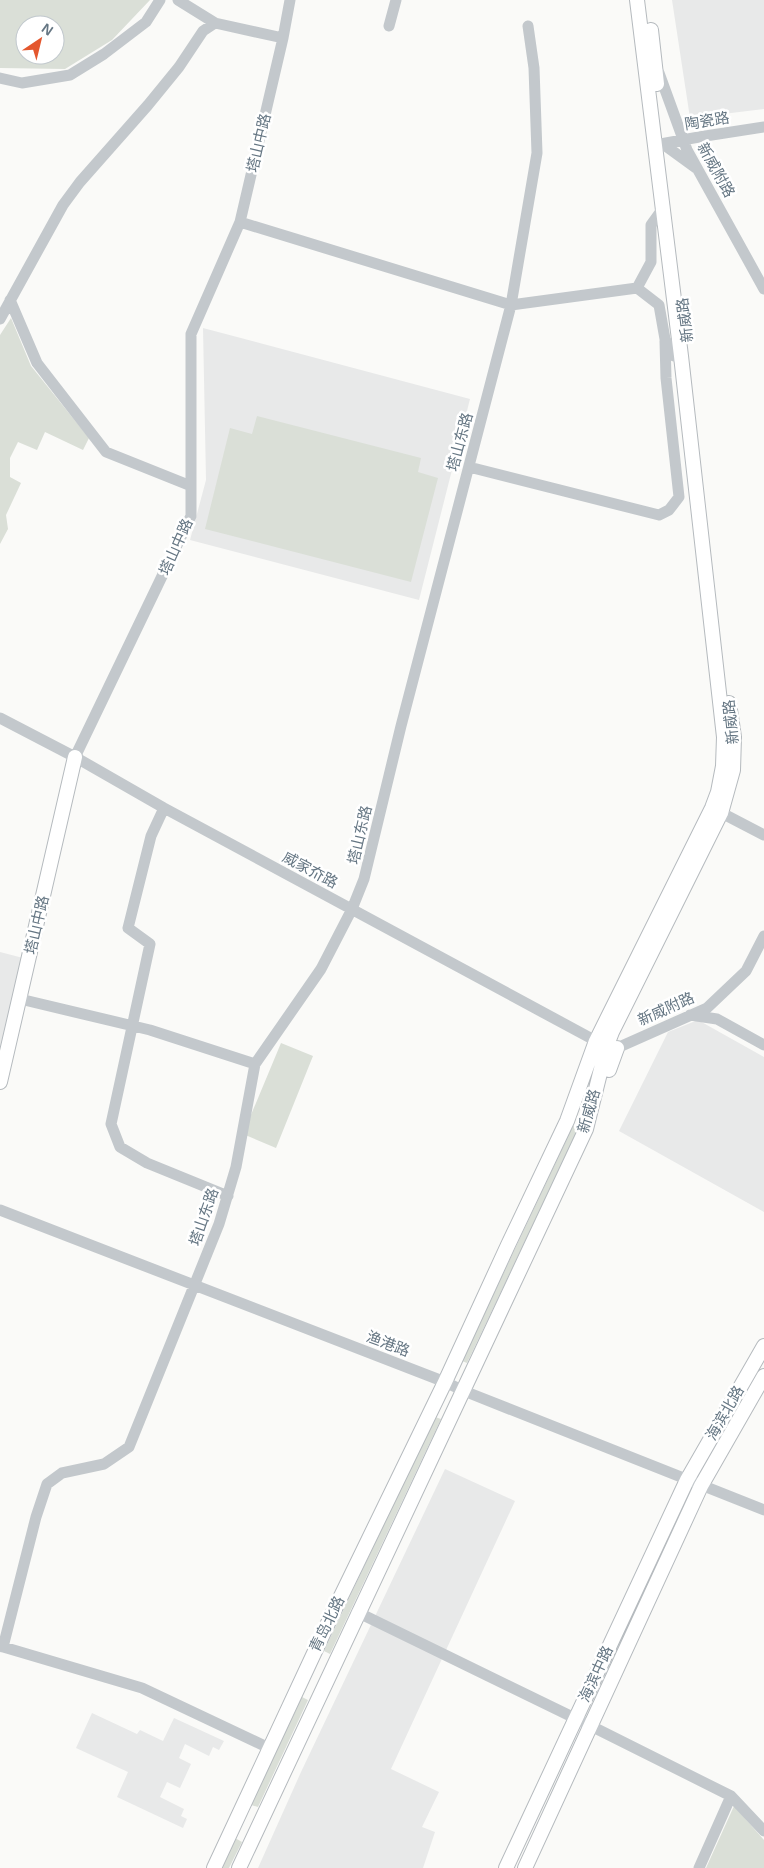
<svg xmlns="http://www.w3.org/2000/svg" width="764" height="1868" font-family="Arial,'Noto Sans SC',sans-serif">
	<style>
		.built { fill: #e8e9e9 }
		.green { fill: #dadfd7; fill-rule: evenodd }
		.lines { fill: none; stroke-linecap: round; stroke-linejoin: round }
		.major-casing { stroke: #b5babe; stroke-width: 16 }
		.minor { stroke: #c3c8cc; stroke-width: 11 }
		.major { stroke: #fff; stroke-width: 14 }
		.labels { text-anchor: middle; stroke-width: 5; stroke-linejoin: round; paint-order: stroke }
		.street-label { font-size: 15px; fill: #657683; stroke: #fff }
	</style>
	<rect width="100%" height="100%" fill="#fafaf8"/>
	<path class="built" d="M672 0H764V109L690 118Z
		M203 328 470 399 419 600 190 540 206 480Z
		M0 952 23 958 0 1048Z
		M698 1020 764 1057V1212L619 1131 668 1032Z
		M445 1469 515 1501 391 1769 439 1792 422 1827 435 1832 423 1868H258L301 1772Z
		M92 1713 137 1734 140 1730 163 1741 174 1718 224 1741 219 1750 213 1747 209 1756 185 1744 179 1758 191 1764 180 1788 167 1782 160 1797 184 1809 181 1816 187 1819 183 1828 117 1797 128 1772 76 1748Z"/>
	<path class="green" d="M0 0H150L112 40 65 69 0 68ZM25 25H55V55H25Z
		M11 318 31 366 89 438 83 450 45 432 37 450 18 442 10 458V477L21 483 6 515 8 529 0 544V335Z
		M257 416 421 458 418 472 438 478 411 582 205 529 230 428 252 434Z
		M281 1043 313 1056 276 1148 243 1134Z
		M573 1126 579 1128 467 1363 462 1361Z
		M435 1417 441 1419 330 1654 324 1651Z
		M302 1697 308 1700 258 1807 251 1805Z
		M734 1806 764 1840V1868H706Z
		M235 1838 242 1842 229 1868H221Z"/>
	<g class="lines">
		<g class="major-casing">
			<path id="major" d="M651 30 657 84
				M609 1070 617 1048
				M0 1082 75 757
				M214 1868 330 1619 445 1382 508 1245 567 1121 596 1041 712 808 718 792 723 766 724 737 681 356 637 0
				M239 1868 586 1129 607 1045 612 1032 721 813 733 770 734 737 729 703
				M506 1868 687 1480 764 1346
				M525 1868 701 1486 764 1376"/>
		</g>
		<path class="minor" d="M178 0 215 23
			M389 26 396 0
			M659 73 687 150 764 289
			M0 78 22 83 70 75 104 54 146 22 160 0
			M663 144 696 168
			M655 145 699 137 764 127
			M240 222 511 305 637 288 659 305 665 339 674 356H681
			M637 288 651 262V225L664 207
			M10 300 37 363 106 452 191 486
			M0 319 63 205 80 182 148 105 179 67 203 31 215 23 283 38
			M469 467 659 515 669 510 679 497 666 378 665 341
			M0 718 75 757 164 808 596 1041 617 1048 707 1008 746 971 764 936
			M75 757 191 516V334L240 222 283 38 290 0
			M164 808 151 836 128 928 150 944 111 1124 120 1147 147 1163 228 1196
			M714 809 764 835
			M20 999 150 1030 255 1064
			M690 1015 717 1019 764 1045
			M0 1210 445 1382 464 1391 764 1510
			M357 1612 591 1726 731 1796 764 1831
			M0 1646 142 1688 269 1748
			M3 1647 36 1517 47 1484 62 1473 104 1464 129 1447 219 1224 236 1167 255 1064 321 969 352 909 364 879 401 726 511 305 537 153 534 68 528 26
			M699 1868 731 1796"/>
		<use href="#major" class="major"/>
	</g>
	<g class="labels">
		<g class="street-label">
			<text transform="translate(707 121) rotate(-9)" y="5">陶瓷路</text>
			<text transform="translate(259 143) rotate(-77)" y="5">塔山中路</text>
			<text transform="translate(716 170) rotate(61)" y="5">新威附路</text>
			<text transform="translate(685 320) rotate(-97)" y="5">新威路</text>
			<text transform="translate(460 442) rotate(-75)" y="5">塔山东路</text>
			<text transform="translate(176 547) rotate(-66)" y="5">塔山中路</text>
			<text transform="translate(731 722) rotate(-96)" y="5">新威路</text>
			<text transform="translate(360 835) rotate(-77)" y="5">塔山东路</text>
			<text transform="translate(310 870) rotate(28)" y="5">威家夼路</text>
			<text transform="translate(37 925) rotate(-77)" y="5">塔山中路</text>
			<text transform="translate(666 1009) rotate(-24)" y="5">新威附路</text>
			<text transform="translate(589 1111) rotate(-74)" y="5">新威路</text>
			<text transform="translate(204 1217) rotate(-71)" y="5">塔山东路</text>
			<text transform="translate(388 1344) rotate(21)" y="5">渔港路</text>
			<text transform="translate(725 1413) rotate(-60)" y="5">海滨北路</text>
			<text transform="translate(327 1624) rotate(-64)" y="5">青岛北路</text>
			<text transform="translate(596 1674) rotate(-65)" y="5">海滨中路</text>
		</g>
	</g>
	<g transform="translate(40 40) rotate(35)"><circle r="24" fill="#ffffff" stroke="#c1c8cd"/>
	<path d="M0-4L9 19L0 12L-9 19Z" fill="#e4572e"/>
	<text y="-8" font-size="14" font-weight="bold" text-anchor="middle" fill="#657683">N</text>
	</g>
</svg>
